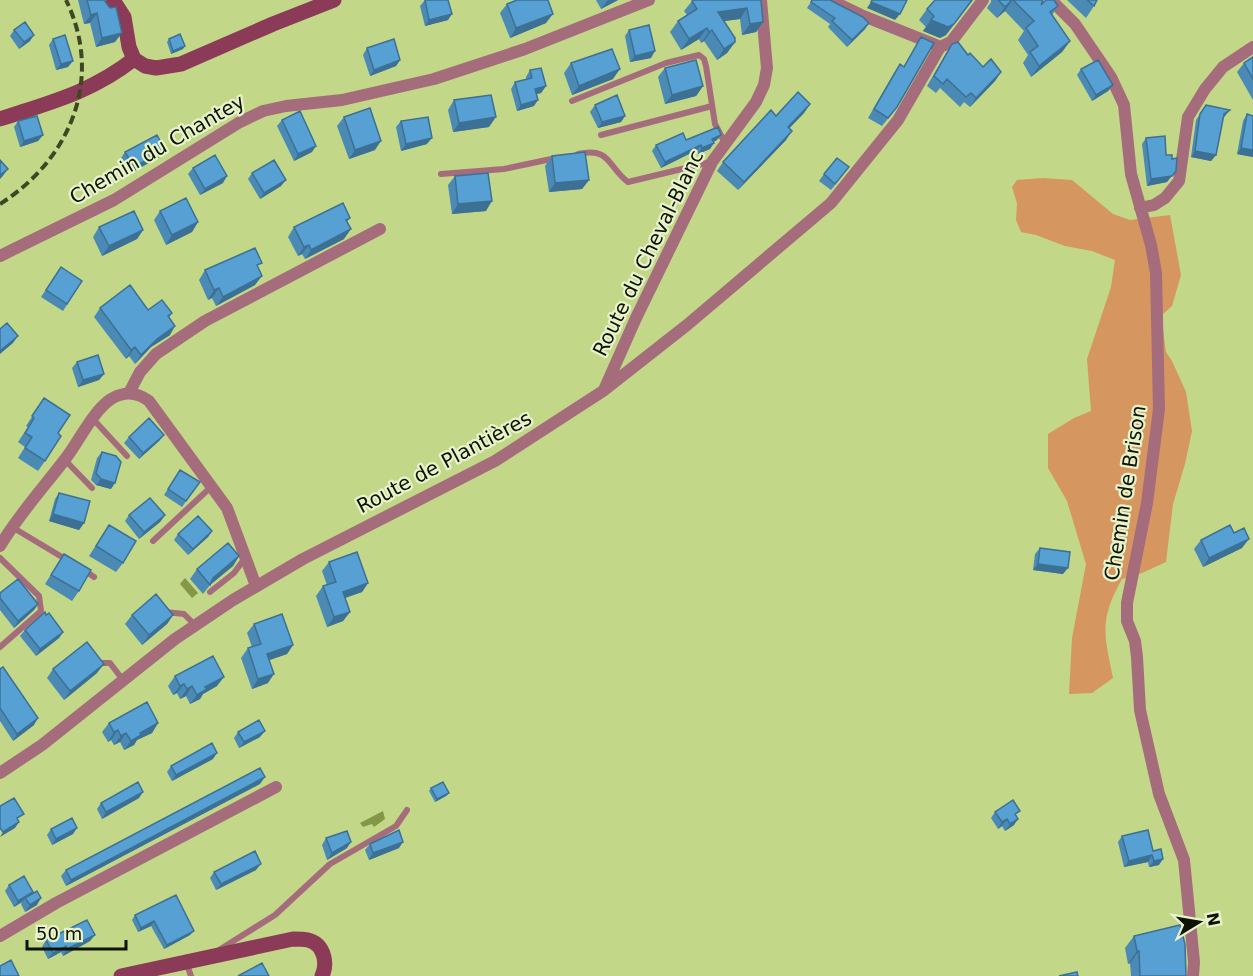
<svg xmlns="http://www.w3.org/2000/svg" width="1253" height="976" font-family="'DejaVu Sans',sans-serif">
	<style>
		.green { fill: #d6965f }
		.water { fill: #849747 }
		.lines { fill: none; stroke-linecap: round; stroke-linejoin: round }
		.lane { stroke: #a56c7c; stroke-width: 6 }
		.street { stroke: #a56c7c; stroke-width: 12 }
		.secondary { stroke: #8b3a57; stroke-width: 15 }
		.rail { stroke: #3d4724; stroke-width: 4; stroke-dasharray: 9 4.5; stroke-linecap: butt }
		.wall { fill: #4a8ab5 }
		.shaded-wall { fill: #3c7094 }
		.building { fill: #56a0d3; stroke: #3c7094; stroke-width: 1.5 }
		.labels { text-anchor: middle; stroke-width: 4.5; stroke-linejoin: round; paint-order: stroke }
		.street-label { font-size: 20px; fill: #0d1300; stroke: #e8f3cc }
	</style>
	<rect width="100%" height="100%" fill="#c2d788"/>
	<path class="green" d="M1043 178 1072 180 1113 214 1130 220 1170 215 1181 275 1172 306 1161 316 1166 352 1172 361 1186 392 1192 431 1185 464 1173 504 1166 562 1142 573 1122 579C1099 620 1104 634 1113 678L1092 693 1069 694 1072 638 1086 564 1067 501 1048 468V434L1074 418 1091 411 1087 359 1111 287 1115 260 1092 251 1065 246 1036 235 1021 232 1016 220 1017 203 1012 187 1017 180Z"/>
	<path class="water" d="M185 578 198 593 192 598 180 584Z
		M383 811 385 819 374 827 372 824 363 827 360 823Z"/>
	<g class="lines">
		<path class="lane" d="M572 101 666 63 699 55 704 59 706 66 715 124 725 143
			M601 135 712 106
			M578 154C611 147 607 166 628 182L711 162
			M441 174 504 169 556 158
			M93 419 127 456
			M65 460 92 488
			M12 527 67 560
			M153 541 212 486
			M0 558 39 596 41 611 0 647
			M84 570 94 577
			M210 592 234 573 245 558
			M165 612 184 614 195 625
			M96 663H110L123 680
			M219 950 275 915 330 864 396 826 407 810
			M186 962 191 976"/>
		<path class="street" d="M830 0 861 15 936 45
			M1051 0 1075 24 1111 77 1124 105 1131 174 1151 245 1156 273 1159 409 1147 503 1127 603V621L1135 641 1137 657 1140 710 1159 794 1184 860 1194 962 1193 976
			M1140 208 1154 205 1165 198 1179 181 1188 117 1205 89 1223 67 1253 47
			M0 256 114 200 240 122 263 111 286 106 342 100 434 79 525 49 649 0
			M604 390 636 318 712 162 756 102 764 85 767 68 761 0
			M129 393 140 372 156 354 205 321 380 229
			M0 546C19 514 44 487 66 458 79 441 93 411 111 399 124 391 137 392 149 401L227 508 256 586
			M0 773 42 745 175 639 233 600 303 559 495 461 603 391 687 325 831 203 898 120 940 47 951 42 983 0
			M0 936 56 903 276 787"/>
		<path class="secondary" d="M113 0 124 17 129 47 134 59 145 66 156 68 181 64 273 24 334 0
			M0 119C51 102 90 93 134 59
			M121 976 293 939C298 939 304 939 308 940 324 944 328 963 322 976"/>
		<path class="rail" d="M0 204C71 159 104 78 66 0"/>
	</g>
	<path class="wall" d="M78 0H104L115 42 96 47 90 23 84 24Z
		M425 0 448 20 425 26 420 6Z
		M596 0H618L601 9Z
		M761 0 763 22 756 32 742 35 740 19 724 21 735 42 727 53 717 60 704 41 701 43 699 39 681 50 670 32 678 21 687 15 684 11 692 1Z
		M812 0 869 23 865 29 847 47 828 27 830 24 807 8Z
		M935 0 946 35 940 38 923 31 926 27 919 20 927 9Z
		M991 0H1043L1041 5 1058 6 1052 15 1070 41 1062 52 1031 77 1023 63 1028 55 1018 40 1024 31 1005 11 997 18 987 8 991 2Z
		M1067 0H1097L1094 6 1086 18Z
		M507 4 546 23 510 38 500 13Z
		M14 30 30 41 19 49 10 36Z
		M629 30 651 58 630 62 625 36Z
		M921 37 891 115 882 126 868 118 894 73 900 64 903 67Z
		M53 39 68 67 56 70 49 45Z
		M169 39 183 49 171 54 167 42Z
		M952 44 968 55 983 67 1001 72 995 81 970 107 964 102 960 107 940 88 936 93 927 86 946 53Z
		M367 48 400 60 396 66 370 76 363 55Z
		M1253 57V100L1237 72 1244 63Z
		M571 63 613 79 572 95 564 73Z
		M665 68 703 86 696 96 665 104 658 77Z
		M1081 69 1113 85 1108 91 1092 101 1077 75Z
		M530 70 546 86 541 93 537 94 534 106 517 111 511 89 515 82 526 79V77Z
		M454 100 489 127 453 132 448 110Z
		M810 104 804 113 789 128 786 140 738 190 717 171 723 162 776 116Z
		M595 105 625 116 621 122 598 128 590 112Z
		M1206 105 1225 116 1223 118 1216 155 1211 161 1191 157 1196 120Z
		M1247 114 1253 157 1237 154 1243 121Z
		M344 117 375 150 349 159 337 126Z
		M282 120 312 152 294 161 277 126Z
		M18 121 43 135 38 141 20 147 14 127Z
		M401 121 427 144 401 151 396 127Z
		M1146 138 1167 182 1147 186 1142 144Z
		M686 140H717L713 142 710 149 698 154 697 150 661 168 652 151 656 145Z
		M125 152 161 156 129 174 121 158Z
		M552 156 589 180 582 189 549 192 545 166Z
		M849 167 831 190 819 181 824 174Z
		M193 168 223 183 200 195 188 174Z
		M252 173 281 186 260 199 248 179Z
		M455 176 486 211 452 214 448 185Z
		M160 211 198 222 192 232 166 245 154 220Z
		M350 218 347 222 344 239 305 259 302 254 298 256 288 237 294 227Z
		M99 227 143 230 137 239 102 256 93 237Z
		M61 267 82 281 63 311 41 297Z
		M258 268 255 285 216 306 212 298 208 300 199 280 205 270Z
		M100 308 148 310 172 313 169 318 170 335 151 347 135 364 129 356 126 359 94 317Z
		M77 362 104 374 99 380 78 387 72 368Z
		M44 398 58 433 45 461 38 471 18 458 25 447 18 442 28 427 26 426Z
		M164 435 159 441 139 459 124 443 129 437Z
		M102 452 111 489 96 485 91 480 97 458Z
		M180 470 200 482 182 507 164 495Z
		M59 493 84 523 79 530 49 521 55 499Z
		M129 515H165L160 522 139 539 125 521Z
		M109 525 123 563 116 572 89 556Z
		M212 531 208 537 188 555 174 540 178 534Z
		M1201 540 1242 548 1203 567 1194 549Z
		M1040 548 1063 574 1033 570 1035 554Z
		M64 554 79 591 72 601 45 584Z
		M239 556 233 566 210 585 203 594 190 579 197 569Z
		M329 562 368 583 362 592 345 598 350 612 343 621 327 627 316 596 323 586 327 585 322 571Z
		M0 593 38 604 34 610 14 628 0 610Z
		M132 615H173L167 624 142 645 125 624Z
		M254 624 293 645 287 654 269 660 268 683 252 689 241 658 248 648 252 647 247 633Z
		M25 630 63 632 59 638 36 656 20 636Z
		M0 669 34 725 13 741 0 721Z
		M53 669 97 673 64 700 47 678Z
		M175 676 217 686 203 694 200 699 190 704 186 696 180 699 177 693 173 695 168 686Z
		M109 723H158L152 733 137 740 134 745 124 750 120 742 114 745 111 740 108 742 102 732Z
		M238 732 260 737 239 748 234 738Z
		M213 759 172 781 167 772 171 766Z
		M260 784 66 886 61 876 66 870Z
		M431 788 449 793 446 796 435 802 429 791Z
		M139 798 102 819 97 809 101 803Z
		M995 812 1016 816 1014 825 1005 831 1002 826 998 829 991 818Z
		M51 829 73 834 52 845 47 835Z
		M1122 836 1153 851 1159 865 1149 867 1148 862 1124 867 1118 842Z
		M326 838 347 848 327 860 322 845Z
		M370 844 399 848 369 860 365 850Z
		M256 870 216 890 210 878 214 872Z
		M9 885 37 905 25 912 21 904 22 902 14 907 5 891Z
		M176 895 190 935 164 949 151 926 138 932 132 920 135 915Z
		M1134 936 1186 976H1131L1130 963 1128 964 1125 948Z
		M46 940 90 941 63 956 61 952 48 959 42 947Z"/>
	<path class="shaded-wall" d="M608 0H618L601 9Z
		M973 0 946 35 940 38 923 31 931 20Z
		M1012 0 1005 11 997 18 1005 7Z
		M871 2 900 14 895 20 867 8Z
		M747 8 740 19 710 23 718 12Z
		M97 13 90 23 84 24 91 15Z
		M452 14 448 20 425 26 429 20Z
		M553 14 546 23 510 38 516 28Z
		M763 22 756 32 742 35 750 24Z
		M869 23 865 29 847 47 852 40Z
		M707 28 699 39 681 50 689 39Z
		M712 30 704 41 701 43 709 32Z
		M122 33 115 42 96 47 102 38Z
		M34 35 30 41 19 49 24 42Z
		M1070 41 1062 52 1031 77 1039 66Z
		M735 42 727 53 717 60 724 49Z
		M185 46 183 49 171 54 173 51Z
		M655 51 651 58 630 62 635 56Z
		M400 60 396 66 370 76 374 70Z
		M73 61 68 67 56 70 61 64Z
		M620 69 613 79 572 95 579 86Z
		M1001 72 995 81 970 107 976 98Z
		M1113 85 1108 91 1092 101 1096 95Z
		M546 86 541 93 531 95 535 89Z
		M703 86 696 96 665 104 672 95Z
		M538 100 534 106 517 111 521 105Z
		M810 104 804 113 782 136 788 127Z
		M1230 110 1225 116 1219 120 1224 114Z
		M625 116 621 122 598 128 602 122Z
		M496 117 489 127 453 132 459 123Z
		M792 131 786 140 738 190 744 182Z
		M43 135 38 141 20 147 24 141Z
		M721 135 717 140 708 145 712 139Z
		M432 138 427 144 401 151 406 144Z
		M381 141 375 150 349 159 355 150Z
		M714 143 710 149 698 154 702 148Z
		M701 145 697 150 661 168 665 162Z
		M316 146 312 152 294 161 298 154Z
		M1241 148 1253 150V157L1237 154Z
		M165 150 161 156 129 174 134 167Z
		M1195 151 1216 155 1211 161 1191 157Z
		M8 169 2 177 0 179V175Z
		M1176 171 1167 182 1147 186 1151 179Z
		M227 176 223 183 200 195 205 189Z
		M286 180 281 186 260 199 264 193Z
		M589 180 582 189 549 192 555 183Z
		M492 201 486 211 452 214 458 204Z
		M198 222 192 232 166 245 172 235Z
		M351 229 344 239 305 259 311 250Z
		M143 230 137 239 102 256 109 246Z
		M309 245 302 254 298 256 304 247Z
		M262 276 255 285 216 306 223 297Z
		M219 288 212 298 208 300 214 290Z
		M175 326 170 335 151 347 135 364 141 355 157 339Z
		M18 336 13 343 0 354V351Z
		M135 347 129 356 126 359 131 350Z
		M104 374 99 380 78 387 83 380Z
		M164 435 159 441 139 459 143 453Z
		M101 479 115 483 111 489 96 485Z
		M53 514 84 523 79 530 49 521Z
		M165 515 160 522 139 539 144 532Z
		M212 531 208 537 188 555 193 549Z
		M1249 539 1242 548 1203 567 1209 558Z
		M239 556 233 566 210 585 213 578Z
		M1038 564 1068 568 1063 574 1033 570Z
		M368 583 362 592 336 601 343 592Z
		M38 604 34 610 14 628 18 621Z
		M350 612 343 621 327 627 334 617Z
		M173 615 167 624 142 645 149 635Z
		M63 632 59 638 36 656 40 649Z
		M293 645 287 654 261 663 267 654Z
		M104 664 97 673 64 700 70 691Z
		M274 674 268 683 252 689 258 679Z
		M224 677 217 686 203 694 200 699 190 704 197 695 205 687Z
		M184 684 177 693 173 695 180 686Z
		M192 686 186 696 180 699 187 689Z
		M38 718 34 725 13 741 17 734Z
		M158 723 152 733 137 740 134 745 124 750 131 741 140 733Z
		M118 730 111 740 108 742 114 732Z
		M265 731 260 737 239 748 244 742Z
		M126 733 120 742 114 745 121 736Z
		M217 753 213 759 172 781 176 775Z
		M265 777 260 784 66 886 71 880Z
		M143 792 139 798 102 819 106 812Z
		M449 793 446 796 435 802 437 799Z
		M1007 819 1002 826 998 829 1002 822Z
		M1018 819 1014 825 1005 831 1010 824Z
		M19 822 15 828 0 837 3 832Z
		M77 828 73 834 52 845 56 839Z
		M351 842 347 848 327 860 332 853Z
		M403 842 399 848 369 860 373 853Z
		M1152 855 1148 862 1124 867 1129 861Z
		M1163 859 1159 865 1149 867 1154 861Z
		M261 864 256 870 216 890 221 884Z
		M33 892 25 898 22 902 14 907 18 901Z
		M41 898 37 905 25 912 30 905Z
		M154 921 151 926 138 932 141 928Z
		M194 931 190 935 164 949 167 945Z
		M95 935 90 941 63 956 67 949Z
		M66 946 61 952 48 959 53 953Z
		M1137 951H1139L1130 963 1128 964Z"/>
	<path class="building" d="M87 0H104L110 8 116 7 122 33 102 38 97 13 91 15Z
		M425 0H448L452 14 429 20Z
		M517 0H548L553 14 516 28 507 4Z
		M693 0H761L763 22 750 24 747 8 718 12 735 38V42L724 49 712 30 709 32 707 28 689 39 678 21 697 9 692 1Z
		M812 0H830L863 17 869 23 852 40 832 21 835 18 811 2Z
		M872 0H907L900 14 871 2Z
		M935 0H972L954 24 948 27 931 20 934 16 927 9Z
		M998 0H1012L1005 7Z
		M1013 0H1043L1041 5 1046 0H1054L1058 6 1050 12 1070 41 1039 66 1030 52 1038 46 1026 28 1034 21Z
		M1087 0H1097L1094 6Z
		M25 22 34 35 24 42 14 30Z
		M649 25 655 51 635 56 629 30Z
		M180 34 185 46 173 51 169 39Z
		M65 35 73 61 61 64 53 39Z
		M921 37 934 43 897 107 888 118 874 109 900 64 904 67Z
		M394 39 400 60 374 70 367 48Z
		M958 42 968 55 970 53 983 67 991 59 1001 72 976 98 971 93 966 97 947 79 943 84 934 76 952 44Z
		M612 49 620 69 579 86 571 63Z
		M1253 57V79L1244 63Z
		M696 60 703 86 672 95 665 68Z
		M1098 60 1113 85 1096 95 1081 69Z
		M541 68 546 86 535 89 538 100 521 105 515 82 532 78 530 70Z
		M798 92 810 104 788 127 792 131 744 182 723 162 771 110 776 116Z
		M491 95 496 117 459 123 454 100Z
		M617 95 625 116 602 122 595 105Z
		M1206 105 1230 110 1224 114 1216 155 1195 151 1200 114Z
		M370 108 381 141 355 150 344 117Z
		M300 111 316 146 298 154 282 120Z
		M1247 114 1253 116V150L1241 148Z
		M37 116 43 135 24 141 18 121Z
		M428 117 432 138 406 144 401 121Z
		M718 127 721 135 712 139 714 143 702 148 701 145 665 162 656 145 683 133 686 140Z
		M157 135 165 150 134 167 125 152Z
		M1165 136 1166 155H1172V159L1177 158 1176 171 1172 176 1151 179 1146 138Z
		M585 152 589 180 555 183 552 156Z
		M215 155 227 176 205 189 193 168Z
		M837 158 849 167 835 184 824 174Z
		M0 160 8 169 0 175Z
		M274 160 286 180 264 193 252 173Z
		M488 173 492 201 458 204 455 176Z
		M186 198 198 222 172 235 160 211Z
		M343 203 350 218 346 220 351 229 311 250 309 245 304 247 294 227Z
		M134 211 143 230 109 246 99 227Z
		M255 248 262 263 257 265 262 276 223 297 219 288 214 290 205 270Z
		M61 267 82 281 67 304 46 290Z
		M130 285 148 310 162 300 172 313 168 316 175 326 157 339 141 355 135 347 131 350 100 308Z
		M7 323 18 336 0 351V329Z
		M98 355 104 374 83 380 77 362Z
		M44 398 70 415 58 433 61 436 45 461 25 448 32 437 25 433 34 418 32 416Z
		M149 418 164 435 143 453 129 437Z
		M102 452 116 456 121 462 115 483 101 479 96 473Z
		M180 470 200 482 186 501 168 489Z
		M59 493 90 501 84 523 53 514Z
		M150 498 165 515 144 532 129 515Z
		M198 516 212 531 193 549 178 534Z
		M109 525 136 541 123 563 96 546Z
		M1230 525 1234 533 1244 528 1249 539 1209 558 1201 540Z
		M228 543 239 556 213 578 210 585 197 569Z
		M1040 548 1070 552 1068 568 1038 564Z
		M357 552 368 583 343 592 350 612 334 617 323 586 336 582 329 562Z
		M64 554 91 570 79 591 51 575Z
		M18 579 38 604 18 621 0 598V593Z
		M156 594 173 615 149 635 132 615Z
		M45 612 46 615 49 613 63 632 40 649 25 630Z
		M282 614 293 645 267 654 274 674 258 679 248 648 261 644 254 624Z
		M87 642 104 664 70 691 53 669Z
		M213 656 224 677 205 687 207 689 197 695 192 686 187 689 184 684 180 686 175 676Z
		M3 667 38 718 17 734 0 708V669Z
		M147 702 158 723 140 733 141 735 131 741 126 733 121 736 118 730 114 732 109 723Z
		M259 720 265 731 244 742 238 732Z
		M212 743 217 753 176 775 171 766Z
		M260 768 265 777 71 880 66 870Z
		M138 782 143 792 106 812 101 803Z
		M443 782 449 793 437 799 431 788Z
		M14 798 24 814 17 818 19 822 3 832 0 828V806Z
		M1013 800 1020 811 1015 814 1018 819 1010 824 1007 819 1002 822 995 812Z
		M72 818 77 828 56 839 51 829Z
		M399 830 403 842 373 853 370 844Z
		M1148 830 1153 851 1161 849 1163 859 1154 861 1152 855 1129 861 1122 836Z
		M347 831 351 842 332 853 326 838Z
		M255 851 261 864 221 884 214 872Z
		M24 876 33 892 18 901 9 885Z
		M37 891 41 898 30 905 25 898Z
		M176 895 194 931 167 945 154 921 141 928 135 915Z
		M87 920 95 935 67 949 66 946 53 953 46 940Z
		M1180 925 1185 944 1186 976H1140L1139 951H1137L1134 936Z
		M11 960 19 976H0V966Z
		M262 963 269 976H238Z
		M1077 972 1078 976H1059Z"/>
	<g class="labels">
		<g class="street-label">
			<text transform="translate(157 149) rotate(-30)" y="7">Chemin du Chantey</text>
			<text transform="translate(648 253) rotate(-64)" y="7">Route du Cheval-Blanc</text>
			<text transform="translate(444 462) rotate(-28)" y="7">Route de Plantières</text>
			<text transform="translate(1125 493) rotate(-81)" y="7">Chemin de Brison</text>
		</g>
	</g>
	<g transform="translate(1199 922) rotate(79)" stroke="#e8f3cc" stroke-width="4.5" paint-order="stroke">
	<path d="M0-4.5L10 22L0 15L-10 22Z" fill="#0d1300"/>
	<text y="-9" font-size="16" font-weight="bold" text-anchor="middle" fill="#0d1300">N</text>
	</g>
	<path d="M27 940v9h99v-9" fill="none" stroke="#0d1300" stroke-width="3"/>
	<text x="36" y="940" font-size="18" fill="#0d1300" stroke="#e8f3cc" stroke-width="4.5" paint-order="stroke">50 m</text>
</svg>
